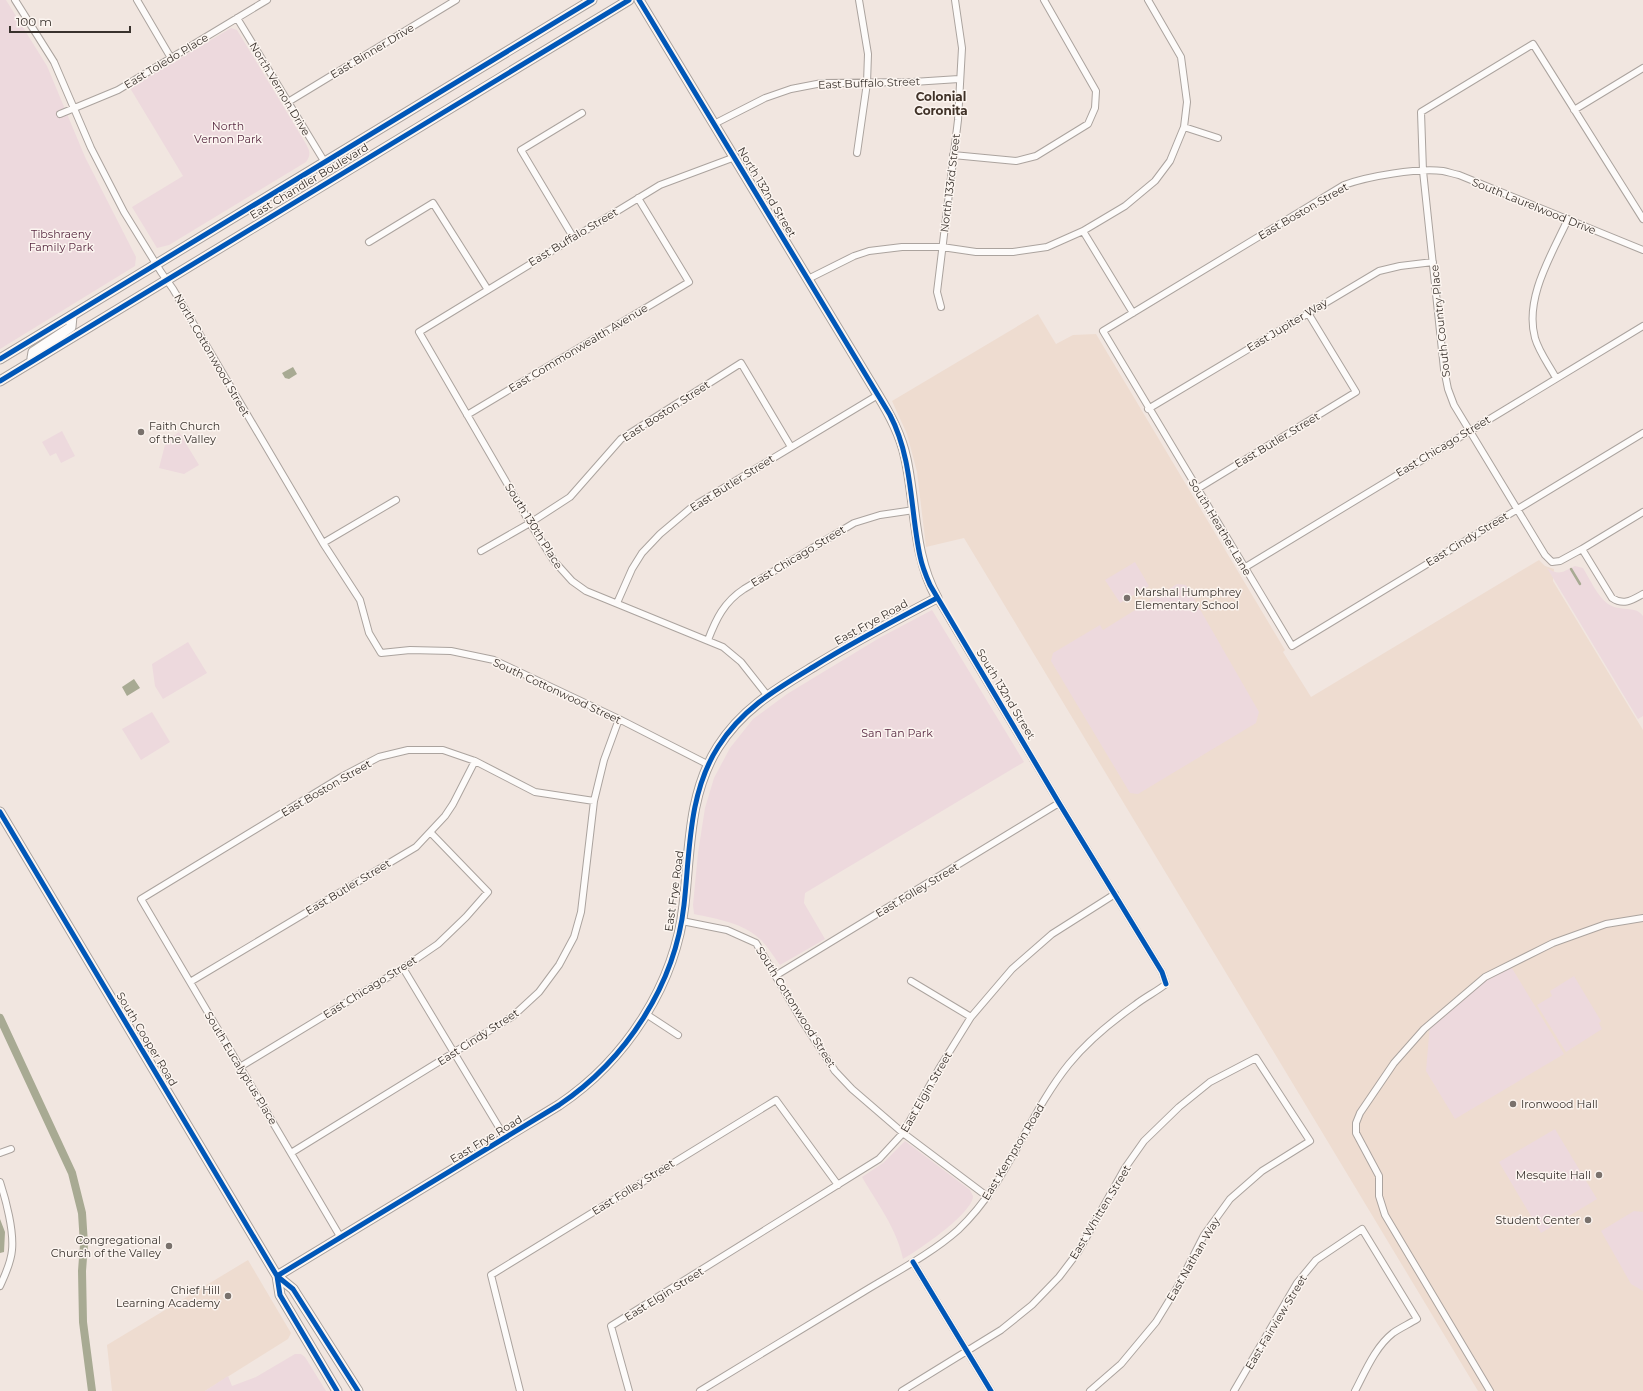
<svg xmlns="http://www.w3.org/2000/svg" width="1643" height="1391" font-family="Montserrat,sans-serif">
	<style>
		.built { fill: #eedcd0 }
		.green { fill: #edd9dd }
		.water { fill: #a8aa93 }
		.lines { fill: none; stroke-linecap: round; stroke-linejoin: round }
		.stream { stroke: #a8aa93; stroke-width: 2.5 }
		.canal { stroke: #a8aa93; stroke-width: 8 }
		.street-casing { stroke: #aba39e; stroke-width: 8 }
		.secondary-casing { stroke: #aba39e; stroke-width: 11 }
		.street { stroke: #fdfbfa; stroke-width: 6 }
		.secondary { stroke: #fdfbfa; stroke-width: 9 }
		.cycleway-casing { stroke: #fcf5f0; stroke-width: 8 }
		.cycleway { stroke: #0057b8; stroke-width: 5 }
		.poi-dot { fill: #79716c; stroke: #fcf5f0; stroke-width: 1.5 }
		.labels { text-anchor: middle; stroke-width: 3; stroke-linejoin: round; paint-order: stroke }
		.street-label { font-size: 11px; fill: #39322d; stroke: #fcf5f0 }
		.park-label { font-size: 11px; fill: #582a42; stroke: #fcf5f0 }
		.poi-label { font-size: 11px; fill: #39322d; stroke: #fcf5f0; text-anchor: end }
		.neighbourhood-label { font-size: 12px; font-weight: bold; fill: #403228; stroke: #fcf5f0 }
	</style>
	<rect width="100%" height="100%" fill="#f1e6e0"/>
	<path class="built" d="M1038 314 1056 344 1073 335 1096 334 1285 650 1283 652 1311 697 1539 560 1545 566 1554 569 1553 581 1643 730V1391H1478L964 538 926 547 917 472 907 434 892 401Z
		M248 1260 291 1333 288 1339 205 1391H112L107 1345Z"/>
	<path class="green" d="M0 0H6L47 66 85 157 136 257 135 266 0 349Z
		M231 28 237 30 306 144C310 151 311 155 306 162L169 245 157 248 132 207 183 176 130 88Z
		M62 431 75 456 61 463 56 453 50 456 42 442Z
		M179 432 199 465 184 474 159 468 166 441Z
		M1135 562 1149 586 1120 603 1105 580Z
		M1575 566 1583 568C1590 579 1597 596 1608 604 1619 612 1636 605 1643 616V716L1638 719 1547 568C1560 576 1562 572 1575 566Z
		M1177 584 1186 585 1259 712 1256 723 1138 794 1130 793 1051 661 1053 653 1100 625 1103 630Z
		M932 610 1024 762 805 893 804 903 825 939 780 965C774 957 768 947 761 940 744 923 717 919 694 914L693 905 698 853 705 808 714 778 730 748 753 719 787 694 881 637Z
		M188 642 207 673 163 699 155 686 152 664Z
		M152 712 170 742 141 760 122 729Z
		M1510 965 1564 1054 1455 1119 1426 1071 1430 1023 1485 977Z
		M1574 976 1601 1021 1599 1023 1602 1029 1566 1052 1537 1005 1552 996 1550 991Z
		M1555 1129 1597 1199 1541 1233 1499 1162Z
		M905 1141 970 1190 973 1196C973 1213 919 1250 903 1259 897 1229 877 1203 862 1177L883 1163Z
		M1634 1211 1643 1212V1291L1631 1284 1601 1231Z
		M295 1354H301L305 1357 326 1391H205L228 1376 232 1386 256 1377Z"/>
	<path class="water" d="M293 367 297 374 289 379 285 378 282 373Z
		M134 679 140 688 127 696 122 687Z
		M0 1219 5 1232 4 1252 0 1253Z"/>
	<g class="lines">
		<path class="stream" d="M1571 569 1580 584"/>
		<path class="canal" d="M0 1018 72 1173 82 1213 84 1244 82 1271 83 1322 92 1391"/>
		<g class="street-casing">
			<path id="street" d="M15 0 54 62 91 148 124 212 161 272 173 289 323 543 360 600 369 633 381 653 410 650 451 651 494 660 619 719 709 765
				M137 0 171 58
				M237 18 324 161
				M288 102 456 0
				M1574 110 1643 68
				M60 114 118 90 267 0
				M714 124 765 98 791 89 822 83 913 82 959 79
				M1184 127 1218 138
				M857 153 867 83 868 54 859 0
				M953 155 1016 161 1036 156 1088 124 1095 108 1096 91 1044 0
				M735 157 660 185 419 332 530 523 554 561 572 581 586 591 723 647 741 662 767 695
				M1643 219 1533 44 1421 112 1423 171 1444 369 1448 389 1454 405 1545 555 1552 562 1560 561 1582 549 1643 512
				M1083 231 1133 313
				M573 237 521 150 582 113
				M369 242 433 203 488 290
				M1643 250 1459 175C1454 174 1448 172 1443 171 1417 168 1369 176 1344 185L1103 331 1292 646 1643 433
				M808 279 854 256 869 251 902 247H942L976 252H1013L1047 247 1083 231 1125 206 1155 181 1170 161 1184 127 1187 102 1181 57 1148 0
				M941 307 937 292 958 120 962 48 955 0
				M1556 378C1549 365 1539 352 1535 338 1524 298 1552 254 1568 219
				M1148 409 1379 271 1400 266 1433 262
				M467 415 689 282 638 198
				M1197 489 1356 392 1308 313
				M323 543 396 500
				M1582 549 1612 598C1624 606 1632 600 1643 594
				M481 551 530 523 570 497 621 439 741 363 791 447
				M1244 568 1643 326
				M617 603 632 569 642 553 660 534 692 507 878 395
				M708 640C716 619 724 602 744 589L854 523 880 515 914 510
				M682 921 727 930 756 943 801 1019 835 1071 852 1089 903 1133 988 1197
				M403 968 506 1139
				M775 976 1059 803
				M911 981 971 1017
				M190 982 416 847 445 816 453 804 475 761
				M646 1014 678 1035
				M240 1067 403 968 438 944 466 917 488 892 431 833
				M0 1153 11 1149
				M291 1153 513 1016 539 992 559 965 574 937 581 912 594 801 604 760 619 719
				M0 1182C6 1200 14 1231 12 1250 11 1263 5 1275 0 1286
				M341 1238 141 899 343 776 379 757 408 750H443L475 761 535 792 594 801
				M913 1262 991 1391
				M520 1391 491 1275 776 1100 838 1185
				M629 1391 611 1326 879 1159 903 1133 940 1067 971 1017 1012 969 1052 934 1115 894
				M700 1391C754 1358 808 1325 863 1292 894 1273 931 1254 958 1230 1008 1183 1027 1116 1069 1064 1087 1042 1111 1022 1135 1005 1145 997 1156 992 1166 984L1162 972 1059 803 937 598
				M902 1391 1001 1330 1032 1305 1059 1277 1078 1252 1125 1168 1144 1141 1179 1107 1210 1082 1256 1058 1310 1141 1262 1171 1230 1199 1204 1235 1178 1286 1156 1322 1121 1364 1090 1391
				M1234 1391 1297 1283 1316 1260 1362 1229 1417 1319C1409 1324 1400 1328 1393 1333 1375 1347 1365 1372 1355 1391
				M1490 1391 1385 1215 1379 1196V1176L1356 1133V1123L1360 1113 1394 1063 1424 1029 1485 977 1553 943 1606 924 1643 918"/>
		</g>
		<g class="secondary-casing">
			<path id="secondary" d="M0 359C198 240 394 118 592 0
				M32 361V358L33 352 71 327 72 316
				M0 381 629 0
				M0 812 277 1276 293 1289 358 1391
				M277 1276 559 1105C626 1060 675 985 684 905 690 852 688 794 718 747 742 709 775 690 813 667 853 642 895 620 937 598 913 555 916 505 906 459 901 435 890 415 878 395L639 0
				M277 1276 280 1295 337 1391"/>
		</g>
		<use href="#street" class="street"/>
		<use href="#secondary" class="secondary"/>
		<g class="cycleway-casing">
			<path id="cycleway" d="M639 0 890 415C913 459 910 509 920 556 922 566 926 576 930 585L1059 803 1162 972 1166 984
				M0 359C198 240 394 118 592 0
				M0 381 629 0
				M0 812 277 1276 293 1289 358 1391
				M913 1262 991 1391
				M277 1276 559 1105C626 1060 675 985 684 905 690 852 688 794 718 747 742 709 775 690 813 667 853 642 895 620 937 598
				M277 1276 280 1295 337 1391"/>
		</g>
		<use href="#cycleway" class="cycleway"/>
	</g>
	<g class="poi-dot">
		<circle cx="141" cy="432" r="4"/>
		<circle cx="1127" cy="598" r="4"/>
		<circle cx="1513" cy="1104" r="4"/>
		<circle cx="1599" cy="1175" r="4"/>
		<circle cx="1588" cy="1220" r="4"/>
		<circle cx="169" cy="1246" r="4"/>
		<circle cx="228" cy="1296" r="4"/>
	</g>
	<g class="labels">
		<g class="street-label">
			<text transform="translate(372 51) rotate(-31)" y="4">East Binner Drive</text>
			<text transform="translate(166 61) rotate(-31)" y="4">East Toledo Place</text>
			<text transform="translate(869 83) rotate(-2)" y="4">East Buffalo Street</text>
			<text transform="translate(280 89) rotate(59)" y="4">North Vernon Drive</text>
			<text transform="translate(309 181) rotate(-31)" y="4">East Chandler Boulevard</text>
			<text transform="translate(950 183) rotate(-83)" y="4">North 133rd Street</text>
			<text transform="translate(767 192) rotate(59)" y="4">North 132nd Street</text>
			<text transform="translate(1534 206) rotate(22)" y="4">South Laurelwood Drive</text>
			<text transform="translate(1303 211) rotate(-30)" y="4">East Boston Street</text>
			<text transform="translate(573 237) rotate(-31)" y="4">East Buffalo Street</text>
			<text transform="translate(1440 321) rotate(-96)" y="4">South Country Place</text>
			<text transform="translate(1287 325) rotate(-31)" y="4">East Jupiter Way</text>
			<text transform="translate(578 348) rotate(-31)" y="4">East Commonwealth Avenue</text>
			<text transform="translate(212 355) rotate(60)" y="4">North Cottonwood Street</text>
			<text transform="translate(666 411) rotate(-33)" y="4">East Boston Street</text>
			<text transform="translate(1277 440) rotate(-31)" y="4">East Butler Street</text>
			<text transform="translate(1443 446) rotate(-31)" y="4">East Chicago Street</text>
			<text transform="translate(732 483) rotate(-32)" y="4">East Butler Street</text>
			<text transform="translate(534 526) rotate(58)" y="4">South 130th Place</text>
			<text transform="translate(1220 527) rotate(59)" y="4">South Heather Lane</text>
			<text transform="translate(1467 539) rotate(-31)" y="4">East Cindy Street</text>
			<text transform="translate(798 556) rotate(-31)" y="4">East Chicago Street</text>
			<text transform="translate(871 622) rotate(-29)" y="4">East Frye Road</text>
			<text transform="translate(557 691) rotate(25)" y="4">South Cottonwood Street</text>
			<text transform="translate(1006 694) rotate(59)" y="4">South 132nd Street</text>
			<text transform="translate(326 788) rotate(-30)" y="4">East Boston Street</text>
			<text transform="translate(348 887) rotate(-31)" y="4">East Butler Street</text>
			<text transform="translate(917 890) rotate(-31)" y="4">East Folley Street</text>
			<text transform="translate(674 891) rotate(-82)" y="4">East Frye Road</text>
			<text transform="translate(370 987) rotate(-32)" y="4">East Chicago Street</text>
			<text transform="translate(796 1007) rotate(58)" y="4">South Cottonwood Street</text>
			<text transform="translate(478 1037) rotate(-33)" y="4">East Cindy Street</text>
			<text transform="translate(147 1039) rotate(59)" y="4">South Cooper Road</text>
			<text transform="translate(241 1068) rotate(59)" y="4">South Eucalyptus Place</text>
			<text transform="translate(926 1092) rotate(-60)" y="4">East Elgin Street</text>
			<text transform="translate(486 1139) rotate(-31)" y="4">East Frye Road</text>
			<text transform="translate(1013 1152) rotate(-59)" y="4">East Kempton Road</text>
			<text transform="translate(633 1187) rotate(-32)" y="4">East Folley Street</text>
			<text transform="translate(1100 1212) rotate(-59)" y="4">East Whitten Street</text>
			<text transform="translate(1193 1259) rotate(-60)" y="4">East Nathan Way</text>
			<text transform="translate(664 1294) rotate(-32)" y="4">East Elgin Street</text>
			<text transform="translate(1276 1322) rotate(-59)" y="4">East Fairview Street</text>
		</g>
		<g class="park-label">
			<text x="228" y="130">North<tspan x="228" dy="13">Vernon Park</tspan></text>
			<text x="61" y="238">Tibshraeny<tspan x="61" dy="13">Family Park</tspan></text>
			<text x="897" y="737">San Tan Park</text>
		</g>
		<g class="poi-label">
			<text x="149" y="430" text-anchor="start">Faith Church<tspan x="149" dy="13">of the Valley</tspan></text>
			<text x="1135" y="596" text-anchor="start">Marshal Humphrey<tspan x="1135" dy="13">Elementary School</tspan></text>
			<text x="1521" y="1108" text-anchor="start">Ironwood Hall</text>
			<text x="1591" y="1179">Mesquite Hall</text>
			<text x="1580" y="1224">Student Center</text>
			<text x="161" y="1244">Congregational<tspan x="161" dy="13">Church of the Valley</tspan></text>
			<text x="220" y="1294">Chief Hill<tspan x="220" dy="13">Learning Academy</tspan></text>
		</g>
		<g class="neighbourhood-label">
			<text x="941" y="101">Colonial<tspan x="941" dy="14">Coronita</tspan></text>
		</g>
	</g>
	<path d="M10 26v6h120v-6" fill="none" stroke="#39322d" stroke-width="2"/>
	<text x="16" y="26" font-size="12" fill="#39322d" stroke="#fcf5f0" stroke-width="3" paint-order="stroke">100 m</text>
</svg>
